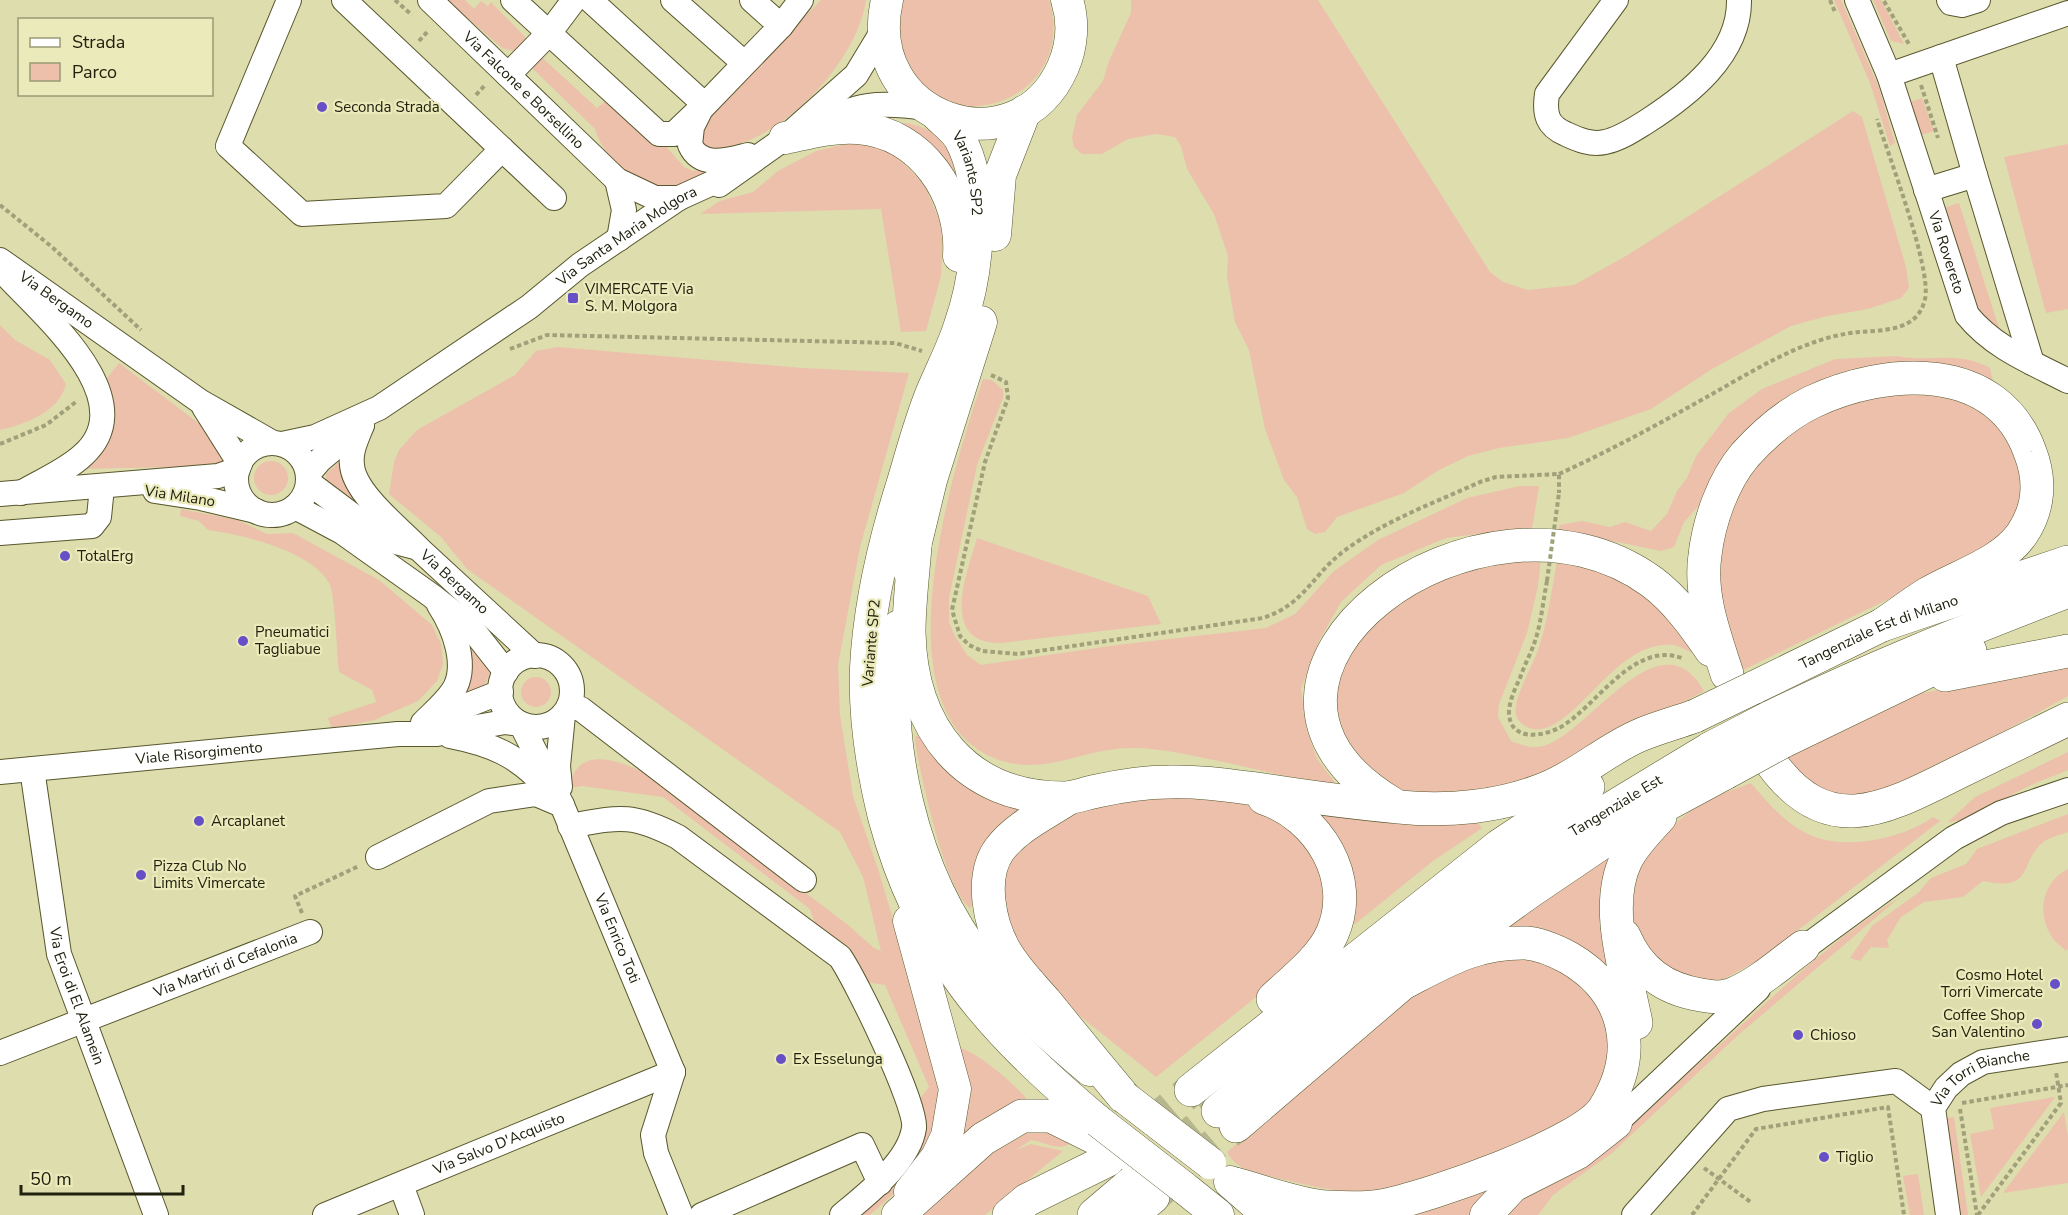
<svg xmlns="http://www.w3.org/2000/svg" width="2068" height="1215" font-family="'Nunito Sans',sans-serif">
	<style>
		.green { fill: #ecc0ab }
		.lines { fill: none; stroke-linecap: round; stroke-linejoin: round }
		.highway-tunnel { stroke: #b7b78e; stroke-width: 33; stroke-dasharray: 33 16; stroke-linecap: butt }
		.minor-casing { stroke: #58572d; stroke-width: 26 }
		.major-casing { stroke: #58572d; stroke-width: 33 }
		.highway-casing { stroke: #58572d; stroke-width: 34 }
		.path { stroke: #a0a07a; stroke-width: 4; stroke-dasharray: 4.5 3; stroke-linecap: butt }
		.minor { stroke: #fff; stroke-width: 24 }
		.major { stroke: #fff; stroke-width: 32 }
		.highway { stroke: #fff; stroke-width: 33 }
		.major-bridge-casing { stroke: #58572d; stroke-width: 33; stroke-linecap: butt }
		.highway-bridge-casing { stroke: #58572d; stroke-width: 34; stroke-linecap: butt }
		.path-bridge { stroke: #a0a07a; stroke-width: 4; stroke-dasharray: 4.5 3; stroke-linecap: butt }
		.major-bridge { stroke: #fff; stroke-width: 32 }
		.highway-bridge { stroke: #fff; stroke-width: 33 }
		.poi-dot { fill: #674fc8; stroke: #eaeabb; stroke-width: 2 }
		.labels { text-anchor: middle; stroke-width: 4.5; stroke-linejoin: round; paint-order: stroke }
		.street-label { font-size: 15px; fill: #21210f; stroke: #eaeabb }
		.poi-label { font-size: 15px; fill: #21210f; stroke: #eaeabb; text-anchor: start }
	</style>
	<rect width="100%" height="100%" fill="#ddddae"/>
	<path class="green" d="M447 0H465L474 9 481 1 488 6 491 2 527 39 514 51 502 48Z
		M821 0H866C857 62 782 142 718 149 693 152 701 125 710 113Z
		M902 0H1049C1081 107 927 150 903 49 898 29 897 21 902 0Z
		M1131 0H1318L1490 272 1503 282 1528 290 1574 285 1626 256 1853 111 1862 117 1906 267 1909 288 1901 298 1868 309 1827 316 1791 326 1712 369 1651 409 1568 438 1499 448 1468 456 1439 470 1404 493 1337 517 1325 532 1315 534 1307 529 1297 497 1284 480 1265 429 1249 350 1235 322 1227 277 1228 256 1214 214 1187 169 1181 146 1175 137 1156 134 1128 139 1102 154H1082L1074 147 1072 137 1077 115 1103 81 1109 61 1131 13Z
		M1834 0H1841L1879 88 1895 143 1890 146 1870 83Z
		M1873 0H1881L1904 44 1891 41Z
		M535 51 597 108 606 101 663 143 684 167 693 171 712 169C702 175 690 184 679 187 645 196 603 160 595 129L531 67Z
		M1922 98 1934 131 1921 135 1910 102Z
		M891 123C919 121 944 133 952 162 954 168 956 174 955 180L935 149Z
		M855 142 891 151 924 184 943 229 941 276 926 331 901 332 881 209 700 214 720 201 753 192 778 171 816 151Z
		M2068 144V309L2046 313 2004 157Z
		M1959 203 1999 328 1981 313 1974 301 1944 208Z
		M0 325 15 340 50 360 66 384C59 412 26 424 0 430Z
		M558 347 802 368 909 373 860 547 838 665 840 715 853 796 879 872 924 1024 940 1058 943 1118 913 1176 870 1215H852L898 1177 918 1101 929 1087 885 985 866 982 849 947 816 927 810 909 663 797 582 786 569 788C578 742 621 762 650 775L848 925 874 948 881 951 863 877 840 832 467 569 441 537 389 494 394 462 399 450 417 430 515 375 536 351Z
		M1897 356C1931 363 1956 350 1990 368L1993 381 1957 368 1792 393 1758 419 1708 496 1684 522 1674 547 1661 551 1603 539 1563 537 1557 532 1560 525 1582 521 1610 527 1625 522 1651 531 1667 514 1677 491 1687 478 1696 456 1729 413 1762 389 1835 359Z
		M119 363 201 425 211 435 224 460 213 466 83 469 105 381Z
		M983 379 992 380 1003 390V398L977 465 949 598V622L955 636 967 655 981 665 1117 645 1266 628 1295 614 1334 571 1378 540 1467 498 1520 486H1539L1533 524 1529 534 1493 532 1446 538 1381 565 1341 602 1319 641 1301 689 1307 731 1317 759 1339 788C1301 780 1263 771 1224 762 1193 756 1162 748 1130 748 1089 748 1051 772 1010 763 869 730 953 469 983 379Z
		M1918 387 1992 412 2019 450 2022 514 1987 551 1741 671 1722 620 1718 534 1751 463 1815 411Z
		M345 457 378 521 326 484V474Z
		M254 478a17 17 0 1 1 34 0a17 17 0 1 1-34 0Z
		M181 509 237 520 267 534 293 533 379 580 432 625 441 644 443 663 437 681 418 701 374 720 332 729 328 718 376 702 372 690 339 672C337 656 335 595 330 585 315 552 241 534 208 530L199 521 180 516Z
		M977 538 1148 596 1161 624 1002 643C938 645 967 573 977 538Z
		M1558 556 1607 570 1663 608 1694 654C1688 651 1680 646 1673 645 1614 639 1575 735 1533 729 1526 728 1518 722 1516 715 1512 699 1533 666 1538 650 1548 621 1552 587 1558 556Z
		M1541 557 1538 586 1527 633 1499 704 1498 717 1511 741C1522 745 1531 749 1543 746 1588 735 1660 612 1704 691L1552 776 1428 802 1375 780 1337 729V675L1368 622 1452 569Z
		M458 633 490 672 485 685 457 698Z
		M2068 664V696L1898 790 1878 798 1822 793 1783 759 1903 697Z
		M521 692a15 15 0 1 1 30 0a15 15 0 1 1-30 0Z
		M918 735 1026 805 970 908C945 888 922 781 916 747L915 737Z
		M2068 752V770C2054 776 2039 781 2025 788 2000 800 1976 820 1948 822L1975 797Z
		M1751 783C1770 806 1792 831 1822 839 1856 848 1905 837 1933 817L1940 821 1759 960 1724 979 1696 982 1657 969C1649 955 1637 940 1632 925 1617 880 1669 822 1704 802 1719 794 1735 789 1751 783Z
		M1170 787 1263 808 1313 847 1329 912 1290 970 1156 1077 1060 1000 1008 939 1001 882 1016 851 1054 817Z
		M1313 806 1476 820 1482 828 1433 861 1355 924 1344 921Z
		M2068 814V832C2060 835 2049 837 2042 843 2019 864 2034 892 1983 881L1963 897 1924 902 1901 917 1887 940 1889 948 1871 947 1860 961 1850 958 1872 926 1918 893 1931 878 1966 864 1977 849Z
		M1611 856 1614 973 1497 930Z
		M2068 869V949L2066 951C2061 946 2053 941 2050 934 2037 911 2043 881 2068 869Z
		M1900 897 1736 1037 1612 1153 1553 1195 1538 1215H1504L1517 1199C1566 1163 1617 1130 1665 1092 1744 1028 1813 951 1900 897Z
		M1503 958C1545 957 1562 968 1590 997 1616 1024 1614 1072 1591 1101 1571 1128 1416 1187 1380 1191 1344 1195 1311 1186 1277 1178 1258 1173 1236 1171 1227 1152L1410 997 1468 966Z
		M957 1047C975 1050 1018 1086 1029 1102L955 1143Z
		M2055 1097 1981 1197 1970 1134 1994 1129 1990 1108Z
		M2064 1112 2068 1136V1183L2003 1193Z
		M1954 1117 1968 1215H1959L1946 1118Z
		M1035 1128 1074 1141C1058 1153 1049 1143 1031 1140L1016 1150 1031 1144 1063 1151 985 1215H916L1012 1136Z
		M1918 1174 1924 1215H1910L1903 1176Z
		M1492 1188 1469 1215H1397Z"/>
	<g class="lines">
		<path class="highway-tunnel" d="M1108 1160 1191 1090
			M1134 1181 1218 1111
			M1153 1197 1236 1126"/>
		<g class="minor-casing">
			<g id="minor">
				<path d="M289 0 228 146 302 214 446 206 502 149"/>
				<path d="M344 0 554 198"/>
				<path id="s1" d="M430 0 617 180 655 198H679"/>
				<path d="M513 0 659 134H674L697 112"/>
				<path d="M590 0 704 104"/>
				<path d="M673 0 744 63"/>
				<path d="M752 0 781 26"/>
				<path d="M1616 0 1547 94C1544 114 1547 126 1566 134 1579 140 1591 145 1605 142 1620 139 1633 130 1646 122 1688 95 1740 55 1739 0"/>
				<path id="s2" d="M1857 0 1889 75 1967 315C1994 348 2031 362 2068 381"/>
				<path d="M1949 0 1951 3 1962 5 1978 0"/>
				<path d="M1941 57 1975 175"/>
				<path d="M508 75 550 32 574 0"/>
				<path d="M1889 75 2068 13"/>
				<path d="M812 126C859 104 875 101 926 108"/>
				<path d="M748 155C728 160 701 169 690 145L692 127 701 109 781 26 801 0"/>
				<path d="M617 180 624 210 619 239"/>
				<path d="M719 185 785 138 856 75 882 32"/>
				<path d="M1926 190 1975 175 2032 363"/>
				<path id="s3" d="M0 260 201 402 273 443"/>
				<path d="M8 277C44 316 144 400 83 455 66 471 41 481 21 493"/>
				<path d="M204 407 240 464"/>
				<path d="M362 425C357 438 350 451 352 465 354 493 399 528 418 548"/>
				<circle cx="272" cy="479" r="36"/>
				<path id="s4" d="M282 444 315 437 379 408 529 307 580 265 679 198 732 174"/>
				<path d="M308 474 320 460 362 425"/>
				<path id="s5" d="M308 482 384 539 418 548 535 656"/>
				<path d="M155 491 201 498 256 511"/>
				<path d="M0 494 218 476 238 469"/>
				<path d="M295 507 342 532 432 596 469 625 506 672"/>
				<path d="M0 533 92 526 99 517 102 487"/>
				<circle cx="536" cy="691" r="36"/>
				<path d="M569 706 581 709 804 880"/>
				<path d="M430 720 501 692"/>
				<path d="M423 723C433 713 445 703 453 691 469 666 454 628 439 605"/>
				<path d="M450 736C491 744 518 755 546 787"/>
				<path id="s6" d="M32 769 59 954 156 1215"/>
				<path id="s7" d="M0 772 398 734H437L505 722 521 724 562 805 673 1072"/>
				<path d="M560 787 558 766 563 715"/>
				<path d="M570 826C620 817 631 813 678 837L840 957C856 980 917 1105 914 1128 909 1162 867 1194 842 1215"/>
				<path d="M378 857 489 801 536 794 562 805"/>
				<path d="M1792 957 1954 838 2001 813 2068 790"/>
				<path id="s8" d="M0 1053 310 932"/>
				<path d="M673 1072 653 1135 656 1153 681 1215"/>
				<path d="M1616 1123 1758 989"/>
				<path d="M401 1185 412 1215"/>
				<path id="s9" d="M325 1215 673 1072"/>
				<path d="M702 1215 862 1145 880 1183"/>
				<path d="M1634 1215 1728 1109 1763 1099 1896 1081 1933 1108"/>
				<path id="s10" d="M1948 1215 1933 1108 1946 1088 1961 1074 1983 1062 2068 1049"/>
			</g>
		</g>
		<g class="major-casing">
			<g id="major">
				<path d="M887 0C860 120 1017 172 1063 67 1072 46 1074 22 1067 0"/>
				<path id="s11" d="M937 115C944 122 955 130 960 139 987 188 978 274 960 325 953 348 941 370 932 392 920 421 912 452 903 482 884 542 869 605 866 668 864 719 872 768 884 817 921 955 991 1031 1098 1121"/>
				<path d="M785 138C809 133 833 126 858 128 922 133 963 195 959 256"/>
				<path d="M995 235 1000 175 1025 111"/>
				<path d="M909 571 931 480 981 322"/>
				<path d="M899 626C881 740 912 874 983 964 1014 1004 1052 1038 1090 1070"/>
				<path d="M909 921 955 1089 947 1136 937 1157 910 1192"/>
				<path d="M1230 1182 1268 1215"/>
				<path d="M1183 1187 1218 1215"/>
				<path d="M1486 1215 1513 1186 1578 1153 1616 1123"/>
			</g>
		</g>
		<g class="highway-casing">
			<g id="highway">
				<path d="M915 546C913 574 909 603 909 632 911 728 965 799 1066 798 1076 797 1087 793 1097 791 1120 786 1145 782 1169 782 1201 781 1232 786 1264 790 1309 797 1353 803 1399 807 1447 812 1501 807 1547 788 1579 775 1606 750 1638 736 1656 728 1676 723 1695 716"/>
				<path d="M1727 674C1715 636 1699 596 1705 555 1709 521 1723 481 1745 455 1764 434 1787 414 1812 402 1886 367 1997 360 2030 452 2041 480 2039 509 2022 534 2001 564 1957 576 1927 594 1911 604 1897 615 1882 625"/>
				<path d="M1945 675 2068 651"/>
				<path id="s12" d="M1753 688 1882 625 2068 562"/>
				<path d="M1769 718C1866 670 1967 630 2068 591"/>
				<path d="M1782 742 1970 651"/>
				<path d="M1772 764C1829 842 1888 807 1957 773 1994 755 2031 737 2068 719"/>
				<path d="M1069 798C1046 813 1016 827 999 850 980 877 989 923 1005 951 1015 969 1031 985 1045 1001 1071 1033 1097 1065 1124 1097"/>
				<path d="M1264 798C1318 816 1357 878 1332 934 1321 959 1293 980 1273 999"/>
				<path d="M1393 804C1182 678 1481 457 1652 582 1676 600 1694 625 1711 650"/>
				<path d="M1624 936C1639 971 1664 989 1701 995 1711 997 1724 998 1733 994 1758 984 1781 963 1803 947"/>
				<path d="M1636 1023C1627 975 1603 907 1626 860 1634 844 1648 830 1660 817"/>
				<path d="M1191 1090 1499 846 1588 787"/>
				<path id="s13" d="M1218 1111 1400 956 1564 837 1711 748"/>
				<path d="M1236 1126 1403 983 1529 892 1625 827 1725 773"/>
				<path d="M1235 1184C1261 1191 1302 1206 1327 1207 1346 1208 1368 1209 1386 1205 1430 1196 1581 1144 1604 1109 1640 1052 1627 992 1569 958 1556 951 1541 944 1526 943 1476 942 1446 961 1403 983"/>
				<path d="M898 1215 983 1139 1022 1116H1051L1128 1154"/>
				<path d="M1009 1215 1027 1200 1108 1160"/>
				<path d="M1094 1215 1134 1181"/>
				<path d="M1131 1215 1153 1197"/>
			</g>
		</g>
		<path class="path" d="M395 0 412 15
			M1830 0 1835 12
			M1884 1 1910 46
			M419 41 428 31
			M1921 85 1938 138
			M476 95 486 84
			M0 205 52 247 141 330
			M510 349 547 335 895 343 922 351
			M991 375 1006 382 1008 398 985 462 952 610 960 636 969 645 982 651 1018 654 1263 618C1305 604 1312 575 1344 551 1384 521 1434 503 1480 482L1496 477 1559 474V493
			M0 444 46 425 77 401
			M1559 474C1609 451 1657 425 1705 398 1752 372 1804 337 1859 332 1885 330 1918 331 1925 299 1932 269 1888 154 1877 119
			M1547 581C1543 601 1541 625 1534 644 1530 655 1524 666 1520 678 1515 689 1509 701 1509 713 1510 741 1541 737 1559 728 1596 708 1634 638 1684 659
			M302 913 295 896 359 866
			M1962 1103 2068 1085
			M1960 1109 1977 1215
			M1704 1168 1752 1203
			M1692 1215 1756 1129 1888 1107 1904 1215
			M1978 1215 2061 1103 2056 1072"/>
		<use href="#minor" class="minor"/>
		<use href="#major" class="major"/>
		<use href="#highway" class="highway"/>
		<g class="major-bridge-casing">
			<path id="major-bridge" d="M1124 1097 1210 1163
				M1098 1121 1183 1187"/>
		</g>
		<g class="highway-bridge-casing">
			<path id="highway-bridge" d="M1695 716 1753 688
				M1711 748 1769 718
				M1725 773 1782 742"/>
		</g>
		<path class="path-bridge" d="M1547 581 1559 493"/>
		<use href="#major-bridge" class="major-bridge"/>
		<use href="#highway-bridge" class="highway-bridge"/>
	</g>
	<g class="poi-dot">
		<circle cx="322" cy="107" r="6"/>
		<rect x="567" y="292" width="12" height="12" rx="3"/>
		<circle cx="65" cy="556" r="6"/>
		<circle cx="243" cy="641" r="6"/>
		<circle cx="199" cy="821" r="6"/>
		<circle cx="141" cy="875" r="6"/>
		<circle cx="2055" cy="984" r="6"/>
		<circle cx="2037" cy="1024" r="6"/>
		<circle cx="1798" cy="1035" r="6"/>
		<circle cx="781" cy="1059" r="6"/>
		<circle cx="1824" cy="1157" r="6"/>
	</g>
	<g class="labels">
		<g class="street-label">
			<text dy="5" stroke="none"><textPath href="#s1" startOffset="130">Via Falcone e Borsellino</textPath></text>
			<text dy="5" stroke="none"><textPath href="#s11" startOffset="69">Variante SP2</textPath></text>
			<text dy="5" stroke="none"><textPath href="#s4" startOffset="406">Via Santa Maria Molgora</textPath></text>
			<text dy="5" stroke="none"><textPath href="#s2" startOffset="268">Via Rovereto</textPath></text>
			<text dy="5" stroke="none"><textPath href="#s3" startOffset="69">Via Bergamo</textPath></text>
			<text transform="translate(180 496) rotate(9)" y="5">Via Milano</text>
			<text dy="5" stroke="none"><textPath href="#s5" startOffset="180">Via Bergamo</textPath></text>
			<text dy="5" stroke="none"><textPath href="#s12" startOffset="138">Tangenziale Est di Milano</textPath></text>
			<text transform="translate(871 643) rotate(-85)" y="5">Variante SP2</text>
			<text dy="5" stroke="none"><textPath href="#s7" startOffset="200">Viale Risorgimento</textPath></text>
			<text dy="5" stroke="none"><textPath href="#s13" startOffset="502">Tangenziale Est</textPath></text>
			<text dy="5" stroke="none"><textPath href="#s7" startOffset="759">Via Enrico Toti</textPath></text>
			<text dy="5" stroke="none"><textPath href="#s8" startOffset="242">Via Martiri di Cefalonia</textPath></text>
			<text dy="5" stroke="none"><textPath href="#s6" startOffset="232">Via Eroi di El Alamein</textPath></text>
			<text dy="5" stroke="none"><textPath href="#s10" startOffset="168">Via Torri Bianche</textPath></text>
			<text dy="5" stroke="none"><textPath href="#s9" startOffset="188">Via Salvo D'Acquisto</textPath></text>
		</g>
		<g class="poi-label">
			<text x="334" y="112">Seconda Strada</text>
			<text x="585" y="294">VIMERCATE Via<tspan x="585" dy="17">S. M. Molgora</tspan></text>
			<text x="77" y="561">TotalErg</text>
			<text x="255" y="637">Pneumatici<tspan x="255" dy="17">Tagliabue</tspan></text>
			<text x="211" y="826">Arcaplanet</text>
			<text x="153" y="871">Pizza Club No<tspan x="153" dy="17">Limits Vimercate</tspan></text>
			<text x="2043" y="980" text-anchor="end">Cosmo Hotel<tspan x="2043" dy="17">Torri Vimercate</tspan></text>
			<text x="2025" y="1020" text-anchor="end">Coffee Shop<tspan x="2025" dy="17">San Valentino</tspan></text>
			<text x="1810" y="1040">Chioso</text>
			<text x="793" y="1064">Ex Esselunga</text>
			<text x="1836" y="1162">Tiglio</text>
		</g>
	</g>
	<rect x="18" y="18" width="195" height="78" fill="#eaeabb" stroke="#9a9a76" stroke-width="1.5"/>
	<rect x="30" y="38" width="30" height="9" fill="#ffffff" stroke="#9a9a76" stroke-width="1.5"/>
	<text x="72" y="48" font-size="18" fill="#21210f">Strada</text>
	<rect x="30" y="63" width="30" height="18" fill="#ecc0ab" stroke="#9a9a76" stroke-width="1.5"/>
	<text x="72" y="78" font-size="18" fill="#21210f">Parco</text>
	<path d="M21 1185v9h162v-9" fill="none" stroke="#21210f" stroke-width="3"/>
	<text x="30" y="1185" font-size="18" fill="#21210f" stroke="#eaeabb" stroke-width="4.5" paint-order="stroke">50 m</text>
</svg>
